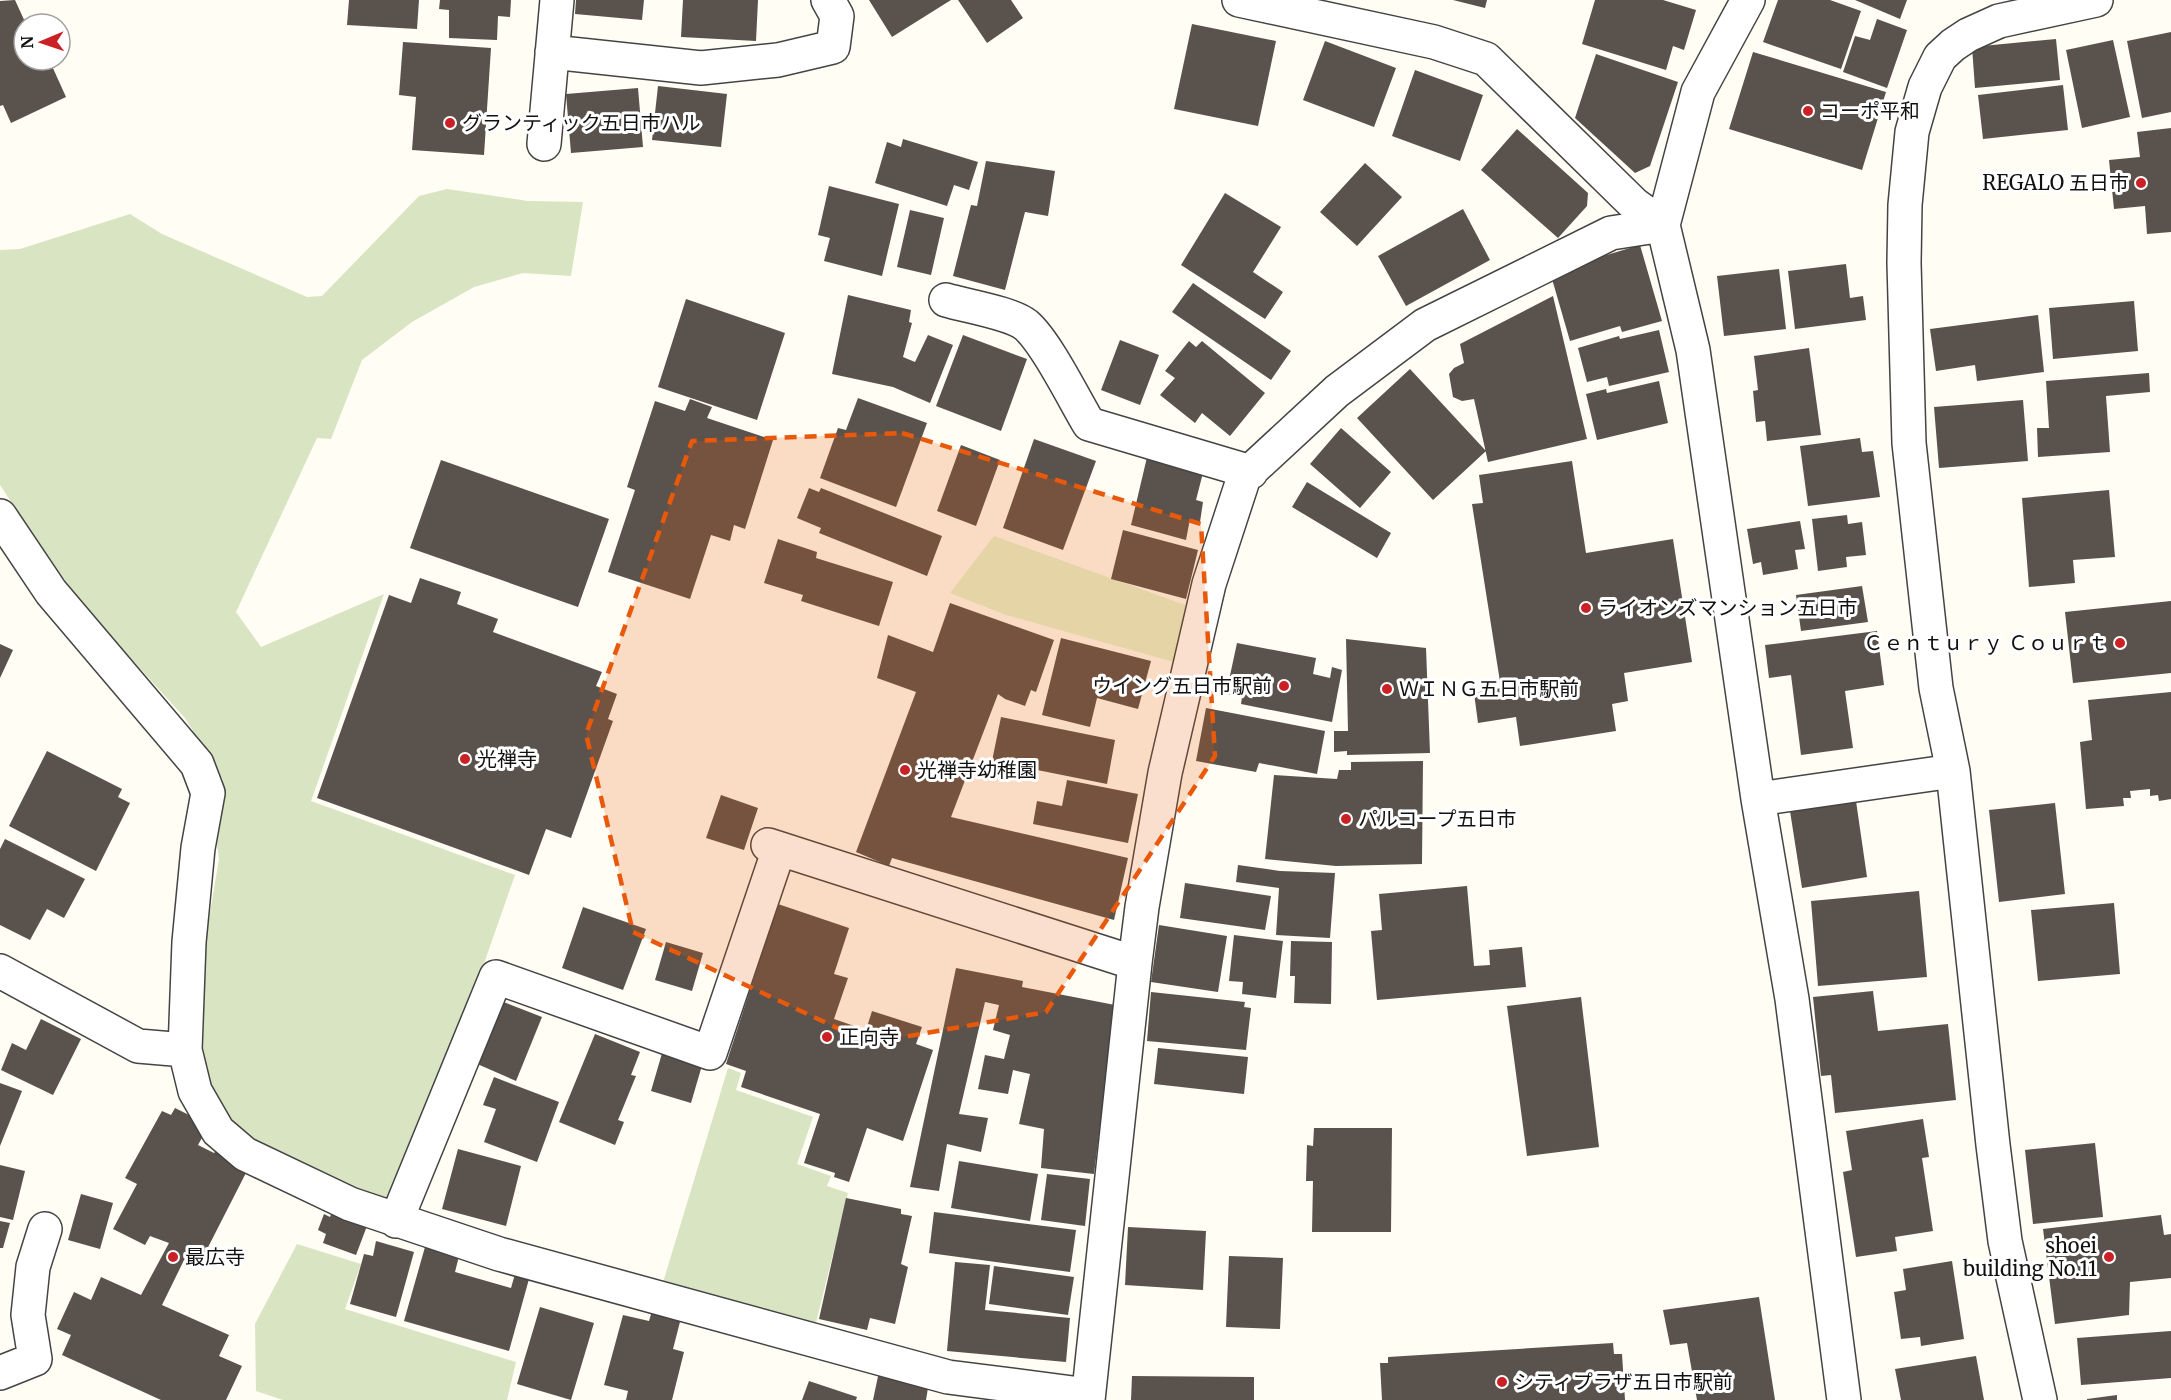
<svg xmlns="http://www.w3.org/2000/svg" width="2171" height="1400" font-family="Merriweather,'Noto Sans JP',serif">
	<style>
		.cemetery { fill: #d9e4c3 }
		.pitch { fill: #e5f3cd }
		.building { fill: #5a524c }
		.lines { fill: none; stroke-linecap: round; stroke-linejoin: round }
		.minor-casing { stroke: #444; stroke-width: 36 }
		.minor { stroke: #fff; stroke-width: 33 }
		.marked { fill: #e8590c; fill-opacity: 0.2; stroke: #e8590c; stroke-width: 4.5; stroke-dasharray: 12 8; stroke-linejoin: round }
		.poi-dot { fill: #c92126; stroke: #fff; stroke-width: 2 }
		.labels { text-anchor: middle; stroke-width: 6; stroke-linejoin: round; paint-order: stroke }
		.poi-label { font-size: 20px; fill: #111; stroke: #fff; text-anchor: start }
	</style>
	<rect width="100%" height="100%" fill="#fffdf4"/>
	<path class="cemetery" d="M447 189 528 201 583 202 571 276 523 273 474 287 412 322 362 360 331 439 317 438 236 612 261 647 384 594 311 801 515 875 433 1109 390 1205 362 1197 225 1126 199 1060 204 949 219 859 217 844 224 795 223 780 185 718 95 619 50 561 0 485V250L20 249 130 214 162 234 307 297 322 296 419 196Z
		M728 1068 741 1073 736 1090 813 1117 797 1164 831 1176 827 1186 848 1193 814 1331 661 1289Z
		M297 1244 361 1264 345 1309 516 1362 507 1400H283L256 1391 255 1324Z"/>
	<path class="pitch" d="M994 536 1188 606 1174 662 1006 615 950 593Z"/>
	<path class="building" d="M15 0 26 24H24V60H42L46 69 52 66 66 97 11 123 3 105 0 106V1Z
		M349 0H419L417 29 347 25Z
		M440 0H511L510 17 498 16 497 40 449 38V10L439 9Z
		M576 0H644L642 20 575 14Z
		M683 0H758L756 41 681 37Z
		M869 0H951L892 37Z
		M958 0H1011L1023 18 987 43Z
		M1453 0H1487L1485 8Z
		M1595 0H1663L1696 10 1684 50 1673 46 1666 70 1582 44Z
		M1778 0H1830L1861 11 1841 69 1763 42Z
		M1855 0H1907L1900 19Z
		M1877 19 1907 30 1887 88 1843 72 1855 36 1870 40Z
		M1192 24 1276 41 1258 126 1174 109Z
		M2171 32V112L2142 118 2127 41Z
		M2056 39 2060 80 1975 88 1972 47Z
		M2113 40 2130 117 2082 128 2066 50Z
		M1325 41 1396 68 1374 127 1303 100Z
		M403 42 491 48 484 155 412 150 416 97 399 95Z
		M1753 52 1886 92 1862 170 1729 129Z
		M1596 54 1678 82 1650 166 1635 173 1575 118Z
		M1415 70 1483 95 1460 161 1392 136Z
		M2063 85 2068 130 1983 139 1978 95Z
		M658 86 727 94 721 147 652 140Z
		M638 88 643 147 571 153 566 94Z
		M2171 128V232L2147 234 2145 206 2114 209 2109 160 2140 157 2137 132Z
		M1517 129 1588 193 1587 206 1558 238 1481 170Z
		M903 139 978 162 969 190 954 185 947 206 875 183 887 142 901 147Z
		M986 161 1055 171 1048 216 1025 212 1005 290 953 276 971 205 977 206Z
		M1365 163 1402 197 1357 246 1320 212Z
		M829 186 899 204 882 276 824 261 830 238 818 235Z
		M1225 193 1281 227 1253 272 1283 292 1265 319 1181 265Z
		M1463 209 1490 260 1406 306 1378 256Z
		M910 210 944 218 931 275 897 267Z
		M1640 245 1662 321 1622 332 1620 326 1570 341 1550 272Z
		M1846 264 1850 298 1863 296 1866 320 1795 329 1788 271Z
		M1779 269 1786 329 1724 336 1717 276Z
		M1193 283 1291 351 1271 380 1172 312Z
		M848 295 911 310 909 322 912 323 903 357 915 362 928 335 953 345 930 403 893 387 832 374Z
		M1553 296 1587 439 1488 462 1474 399 1462 401 1453 397 1449 374 1454 368 1464 363 1460 344Z
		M686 299 785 333 757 420 658 387Z
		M2134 301 2138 351 2053 359 2049 308Z
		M2038 315 2044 372 1977 381 1975 365 1936 371 1930 329Z
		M1659 330 1669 372 1609 386 1607 377 1587 382 1578 348 1619 336 1620 339Z
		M963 335 1027 359 1001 431 936 406Z
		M1120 340 1159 355 1140 405 1101 390Z
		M1189 341 1196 347 1202 341 1265 393 1230 436 1202 413 1195 423 1160 395 1175 378 1165 371Z
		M1809 348 1821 435 1767 441 1765 421 1756 422 1753 391 1758 390 1754 356Z
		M1410 369 1486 451 1433 500 1357 418Z
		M2149 373 2150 392 2106 396 2110 452 2038 457 2037 428H2049L2046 381Z
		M1659 381 1668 423 1597 440 1586 394 1606 389 1607 393Z
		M858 398 927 423 896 507 820 478 838 428 846 430Z
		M690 399 712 407 707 418 773 440 745 529 734 525 730 541 711 535 690 599 608 572 635 490 627 487 655 401 685 411Z
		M2023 400 2028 461 1939 468 1934 407Z
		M1341 428 1391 472 1360 508 1310 464Z
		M1860 438 1862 452 1873 451 1880 497 1808 506 1800 446Z
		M1034 439 1096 461 1063 550 1003 528Z
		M961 445 1000 460 976 526 937 511Z
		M1148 453 1205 465 1196 500 1203 502 1200 522 1190 519 1186 540 1131 525Z
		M441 460 609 519 578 607 410 548Z
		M1572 461 1586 553 1673 539 1692 662 1624 673 1628 701 1612 704 1616 731 1520 746 1516 717 1478 723 1474 693 1501 688 1472 504 1483 503 1479 475Z
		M1307 482 1391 533 1377 558 1292 507Z
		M809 488 819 492 821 488 942 536 927 576 819 533 821 528 797 518Z
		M2109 490 2115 557 2073 560 2075 583 2029 587 2022 498Z
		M1847 515 1848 524 1862 522 1866 555 1846 557 1847 567 1818 571 1812 519Z
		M1800 521 1805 549 1795 550 1798 569 1763 575 1761 562 1753 564 1747 529Z
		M1123 530 1198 550 1186 599 1111 579Z
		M778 539 817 552 816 558 893 582 879 626 801 601 803 595 764 583Z
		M420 578 461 592 457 604 498 619 493 632 602 672 596 686 617 694 608 719 613 721 571 838 546 829 529 875 317 798 389 595 411 603Z
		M1862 586 1868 622 1801 631 1796 595Z
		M2171 601V673L2073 683 2065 612Z
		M950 603 1054 640 1036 692 1031 690 1025 706 1005 699 998 694 951 817 1128 858 1114 920 892 858 889 866 856 852 916 692 877 678 888 635 933 652Z
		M1877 631 1884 685 1845 691 1853 748 1801 755 1791 675 1769 678 1765 645Z
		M1061 638 1151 661 1138 709 1097 698 1090 727 1042 715Z
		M1346 639 1426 648 1430 753 1347 755V751L1334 752V731H1348Z
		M1237 643 1316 658 1313 674 1330 678 1332 667 1342 670 1332 722 1241 704 1242 697 1226 694Z
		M0 644 13 650 0 678Z
		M2171 692V799L2159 801 2158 795 2150 796V789L2130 791 2131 798H2123L2124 806 2086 809 2080 742 2092 740 2088 700Z
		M1206 708 1325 731 1317 774 1259 763 1256 772 1196 761Z
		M1001 717 1115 740 1107 784 992 761Z
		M47 751 122 789 118 797 130 803 96 871 9 826Z
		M1423 761 1422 864 1336 866 1265 859 1274 775 1337 779 1339 770H1351V762Z
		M1067 780 1138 794 1128 843 1033 824 1037 801 1062 806Z
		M721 795 758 808 744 850 706 838Z
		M1856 801 1867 877 1802 888 1790 811Z
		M2055 803 2065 894 1999 902 1989 810Z
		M5 839 85 879 64 918 47 909 30 940 0 925V849Z
		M1238 865 1280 871 1335 873 1330 938 1276 935 1279 888 1236 882Z
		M1185 883 1271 896 1265 930 1180 918Z
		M1467 886 1474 966 1490 965 1489 950 1522 947 1526 987 1377 1000 1371 931 1382 930 1379 894Z
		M1919 891 1927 977 1818 986 1811 901Z
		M2114 903 2120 974 2038 981 2031 910Z
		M778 904 849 928 834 974 848 978 834 1019 866 1030 872 1011 922 1027 916 1044 933 1050 903 1141 867 1128 849 1182 834 1177 835 1173 804 1163 820 1114 741 1087 746 1071 726 1064Z
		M583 907 646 929 623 990 562 968Z
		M1159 925 1227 936 1218 992 1151 982Z
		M1234 935 1283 941 1276 998 1242 994 1243 982 1229 981Z
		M1291 941 1332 942 1331 1004 1294 1003 1295 976H1290Z
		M666 942 703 953 692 991 655 980Z
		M956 968 1023 981 1022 987 1115 1005 1094 1174 1041 1168 1044 1129 1019 1124 1030 1074 1013 1070 1008 1094 978 1089 985 1055 1004 1059 1010 1035 993 1030 999 1005 985 1002 959 1114 988 1118 981 1152 947 1144 939 1191 910 1187Z
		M1873 991 1878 1031 1948 1024 1956 1100 1835 1113 1831 1075 1821 1076 1813 997Z
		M1151 992 1245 1002 1244 1007 1251 1008 1246 1050 1147 1041Z
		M1581 997 1599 1147 1527 1156 1507 1006Z
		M501 1001 542 1017 516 1081 475 1063Z
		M41 1019 81 1039 53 1095 1 1070 12 1043 26 1050Z
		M595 1034 640 1052 631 1075 636 1076 618 1120 624 1122 615 1145 559 1122Z
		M665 1043 705 1055 691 1103 651 1091Z
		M1158 1048 1248 1057 1244 1094 1154 1084Z
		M494 1077 559 1102 537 1162 484 1142 496 1109 483 1105Z
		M0 1083 22 1091 0 1146Z
		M175 1108 209 1125 198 1145 214 1153 218 1149 250 1165 201 1261 187 1254 162 1305 229 1335 219 1356 242 1366 226 1400H161L62 1355 71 1335 57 1329 74 1292 91 1300 101 1277 141 1295 169 1243 150 1236 145 1245 113 1229 137 1184 125 1178 162 1111 171 1115Z
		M1923 1119 1929 1157 1922 1158 1933 1231 1895 1237 1897 1251 1856 1257 1843 1172 1852 1170 1846 1131Z
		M1314 1128H1392L1391 1232H1312L1313 1181H1306L1307 1145 1313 1146Z
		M2095 1143 2103 1217 2033 1224 2025 1150Z
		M458 1149 521 1166 506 1226 442 1209Z
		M959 1161 1038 1174 1030 1221 951 1208Z
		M0 1165 25 1171 13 1220 0 1217Z
		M1047 1174 1090 1179 1085 1226 1041 1220Z
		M81 1194 113 1203 100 1249 68 1240Z
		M846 1198 901 1209V1214L912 1216 901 1264 908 1267 895 1324 870 1318 867 1330 819 1319Z
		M335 1205 370 1218 356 1255 323 1243 326 1234 318 1230 324 1214 330 1217Z
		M934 1212 1076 1230 1070 1272 929 1253Z
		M2161 1215 2164 1235 2171 1234V1278L2130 1282 2129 1315 2055 1324 2043 1229Z
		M0 1221 10 1223 3 1248H0Z
		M1128 1227 1206 1231 1203 1290 1125 1285Z
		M376 1241 414 1252 396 1317 350 1304 364 1254 373 1256Z
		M425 1247 459 1256 455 1272 511 1288 515 1274 529 1279 509 1351 404 1321Z
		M1229 1256 1283 1258 1280 1329 1226 1327Z
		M1952 1261 1964 1339 1921 1346 1920 1337 1901 1339 1894 1292 1906 1290 1903 1269Z
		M955 1262 990 1265 985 1310 1070 1318 1066 1362 947 1351Z
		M994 1266 1074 1277 1068 1315 989 1304Z
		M1759 1297 1775 1400H1697L1687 1343 1670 1345 1663 1310Z
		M540 1307 594 1323 571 1400 517 1384Z
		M652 1311 681 1318 673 1349 684 1352 672 1400H626L628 1391 604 1385 623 1315 649 1321Z
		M2171 1331V1378L2081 1385 2077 1338Z
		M1613 1343 1614 1354H1622L1625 1400H1382L1380 1363H1388V1357Z
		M1976 1356 1984 1400H1901L1895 1369Z
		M880 1367 930 1376 926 1400H873Z
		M1132 1376 1254 1377V1400H1131Z
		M809 1381 857 1397 856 1400H802Z
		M2117 1395V1400H2087V1399Z"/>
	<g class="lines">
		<g class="minor-casing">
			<path id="minor" d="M1239 0 1434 42 1486 59 1635 205 1663 225
				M1748 0 1698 92 1663 225 1693 350 1758 799 1792 999 1844 1400
				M552 52 701 68 778 60 833 47 837 16 828 0
				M544 144 557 0
				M946 300C966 306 1011 313 1026 325 1046 342 1074 399 1089 424L1251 472
				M0 516 51 592 197 764 208 793 198 848 189 942 185 1050 195 1091 218 1131 245 1154 350 1204 499 1254 948 1377 1088 1395
				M1758 799 1953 771
				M768 845 1135 963
				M0 971 138 1046 185 1050
				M396 1221 496 977 710 1053 779 849
				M0 1373 35 1359 28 1315 33 1267 45 1229
				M1088 1400 1135 963 1142 907 1165 773 1209 584 1244 477 1337 391 1425 325 1611 233 1663 225
				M2040 1400 2005 1241 1993 1145 1953 771 1936 688 1909 443 1904 263 1905 205 1912 132 1925 87 1940 57 1953 45 1968 35 1999 21 2096 0"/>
		</g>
		<use href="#minor" class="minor"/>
	</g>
	<path class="marked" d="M902 433 1201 524 1215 756 1046 1012 869 1043 633 932 586 734 692 441Z"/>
	<g class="poi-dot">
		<circle cx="1808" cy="111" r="6"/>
		<circle cx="450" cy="123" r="6"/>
		<circle cx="2141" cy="183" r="6"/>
		<circle cx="1586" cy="608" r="6"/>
		<circle cx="2120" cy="643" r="6"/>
		<circle cx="1284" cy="686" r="6"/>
		<circle cx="1387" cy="689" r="6"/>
		<circle cx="465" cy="759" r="6"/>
		<circle cx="905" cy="770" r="6"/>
		<circle cx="1346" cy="819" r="6"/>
		<circle cx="827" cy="1037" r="6"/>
		<circle cx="173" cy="1257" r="6"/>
		<circle cx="2109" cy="1257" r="6"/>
		<circle cx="1502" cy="1382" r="6"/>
	</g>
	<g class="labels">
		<g class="poi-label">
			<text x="1820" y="118">コーポ平和</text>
			<text x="462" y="130">グランティック五日市ハル</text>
			<text x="2129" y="190" text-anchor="end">REGALO 五日市</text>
			<text x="1598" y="615">ライオンズマンション五日市</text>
			<text x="2108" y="650" text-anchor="end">Ｃｅｎｔｕｒｙ Ｃｏｕｒｔ</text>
			<text x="1272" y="693" text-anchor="end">ウイング五日市駅前</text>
			<text x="1399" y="696">ＷＩＮＧ五日市駅前</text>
			<text x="477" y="766">光禅寺</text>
			<text x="917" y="777">光禅寺幼稚園</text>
			<text x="1358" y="826">パルコープ五日市</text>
			<text x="839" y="1044">正向寺</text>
			<text x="2097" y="1253" text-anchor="end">shoei<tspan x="2097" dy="23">building No.11</tspan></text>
			<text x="185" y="1264">最広寺</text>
			<text x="1514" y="1389">シティプラザ五日市駅前</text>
		</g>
	</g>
	<g transform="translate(42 42) rotate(268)"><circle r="28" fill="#ffffff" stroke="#a0a0a0" stroke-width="1.5"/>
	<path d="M0-4.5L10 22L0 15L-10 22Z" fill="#c92126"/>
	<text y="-9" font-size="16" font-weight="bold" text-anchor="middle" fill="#111111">N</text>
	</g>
</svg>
